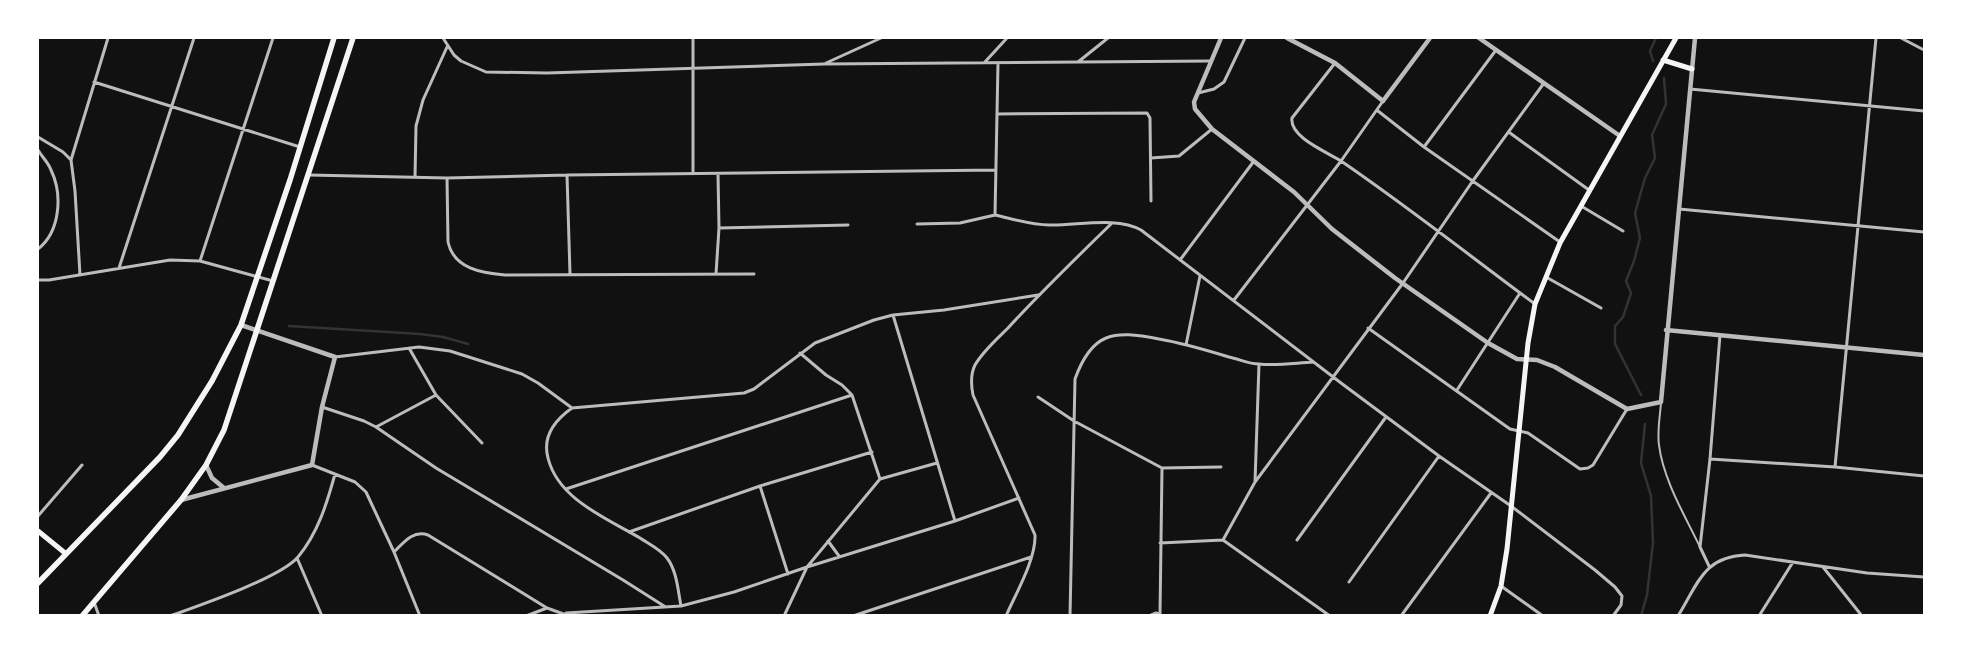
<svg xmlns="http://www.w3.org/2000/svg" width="1962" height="653" font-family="'Sofia Sans Condensed',sans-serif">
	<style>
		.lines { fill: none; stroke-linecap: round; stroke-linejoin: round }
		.stream { stroke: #333; stroke-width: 2.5 }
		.service { stroke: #bcbcbc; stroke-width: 2 }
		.minor { stroke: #bcbcbc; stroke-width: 3 }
		.tertiary { stroke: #bcbcbc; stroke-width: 4.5 }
		.secondary { stroke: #f5f5f5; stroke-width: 5 }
		.primary { stroke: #f5f5f5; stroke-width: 5.5 }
	</style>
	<rect width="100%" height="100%" fill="#111"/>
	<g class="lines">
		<path class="stream" d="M1653 61 1650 51 1656 38
			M289 326 420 334 443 337 468 344
			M1641 395 1615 344V326L1623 317 1631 293 1626 281 1634 261 1640 238 1635 213 1645 178 1655 158 1652 135 1666 104 1664 78
			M1641 616 1647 595 1653 543 1651 496 1641 463 1645 424"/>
		<path class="service" d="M1661 403C1660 416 1657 432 1659 445 1663 479 1685 516 1700 547"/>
		<path class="minor" d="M443 38 454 55 461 61 486 72 547 73 824 64 1211 61
			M693 38V173
			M1901 38 1924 50
			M1078 62 1108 38
			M826 63 881 38
			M984 63 1007 38
			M998 63 995 215C1013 219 1031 225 1049 225 1076 226 1117 216 1141 230L1341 383 1439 456 1511 506 1595 570 1615 587 1622 596 1621 605 1613 616
			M1335 63 1292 118C1289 137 1327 152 1341 161 1407 206 1470 256 1535 304
			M94 82 300 147
			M1690 89 1924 111
			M1198 93 1214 89 1224 82 1245 38
			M1378 111 1424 147 1560 242
			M997 114 1147 113 1150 118 1151 201
			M1510 133 1589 190
			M38 137 63 152 71 160
			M1424 147 1496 50
			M38 150C42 157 48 162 51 170 63 195 60 232 38 249
			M1151 158 1179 156 1212 129
			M309 175 447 178 567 175 996 170
			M567 175 570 274
			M415 177 416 126 423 100 447 47
			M447 178 448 242C454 269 482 273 505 275L754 274
			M1581 206 1623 231
			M1679 209 1924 232
			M917 224 960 223 995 215
			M719 228 848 225
			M1180 260 1254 161
			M200 261 273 38
			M119 268 194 38
			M716 274 719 228 718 174
			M80 275 75 191 71 160 108 38
			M1546 277 1601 308
			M38 280H49L170 260 200 261 273 281
			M1234 300 1341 161 1383 101
			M893 315 955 521
			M1368 328 1510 429 1528 433 1580 469 1588 468 1593 465 1627 409
			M1186 345 1200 276
			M409 348 436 395 482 443
			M335 357 419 347 450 351 522 374 538 383 572 408
			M1457 390 1520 293
			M1038 397 1074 421 1162 468 1221 467
			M322 407 364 421 376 427 436 468 623 580 664 606
			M376 427 436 395
			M1710 459 1835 467 1924 476
			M312 465 355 482 366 492 394 552 420 616
			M1835 467 1876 38
			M880 479 937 463
			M1255 482 1259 364
			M760 486 788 574
			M566 489 852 395
			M38 516 82 465
			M629 532 760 486 872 452
			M1223 540 1255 482 1403 283 1472 182 1544 83
			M1297 540 1386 417
			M828 541 839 556
			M1160 543 1223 540 1330 616
			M394 552C404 542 413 530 428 535L547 608 569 616
			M297 558 322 616
			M1709 566 1700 547 1710 459 1720 335
			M1823 567 1862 616
			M1349 582 1439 456
			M1501 586 1543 616
			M94 602 99 616
			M681 606C678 591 677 571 667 558 660 549 649 544 640 538 606 518 558 499 548 458 542 436 555 420 572 408L744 393 754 389 815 343 874 320 893 315 944 310 1038 295
			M566 613 681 606 734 592 807 567 955 521 1019 498
			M1160 614 1162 468
			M170 616C198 606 280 578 298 557 318 533 327 503 335 474
			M526 616 547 608
			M784 616 807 567 880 479 852 395 842 385 826 375 800 353
			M853 616 1031 557
			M1006 616C1016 593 1036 559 1035 535L973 395C971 385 970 375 975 365 983 351 997 339 1008 328 1041 292 1076 258 1111 224
			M1070 616 1075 379C1092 332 1113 330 1159 339 1183 343 1206 350 1229 357 1239 359 1249 364 1259 364 1276 366 1295 363 1313 362
			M1149 616 1156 613 1165 616
			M1401 616 1491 493
			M1678 616C1698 584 1703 557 1745 555L1867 573 1924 577
			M1759 616 1793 562"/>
		<path class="tertiary" d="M1221 38 1194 102 1195 109 1212 129 1294 192 1332 229 1395 278 1488 343 1517 359 1537 360 1555 367 1627 409 1661 402 1695 38
			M1287 38 1335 63 1383 101 1430 38
			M1479 38 1620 136
			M1666 330 1924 355
			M206 465 212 478 224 488
			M181 500 312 465 322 407 335 357 241 325"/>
		<path class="secondary" d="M1663 60 1692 69
			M38 531 65 553
			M1490 616 1501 586 1507 549 1528 343 1535 304 1560 243 1676 38"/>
		<path class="primary" d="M38 583 160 457 178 435 212 381 241 325 290 180 334 38
			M82 616 181 500 206 465 224 430 353 38"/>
	</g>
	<rect width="1962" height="653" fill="none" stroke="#ffffff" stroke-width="78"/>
</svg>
